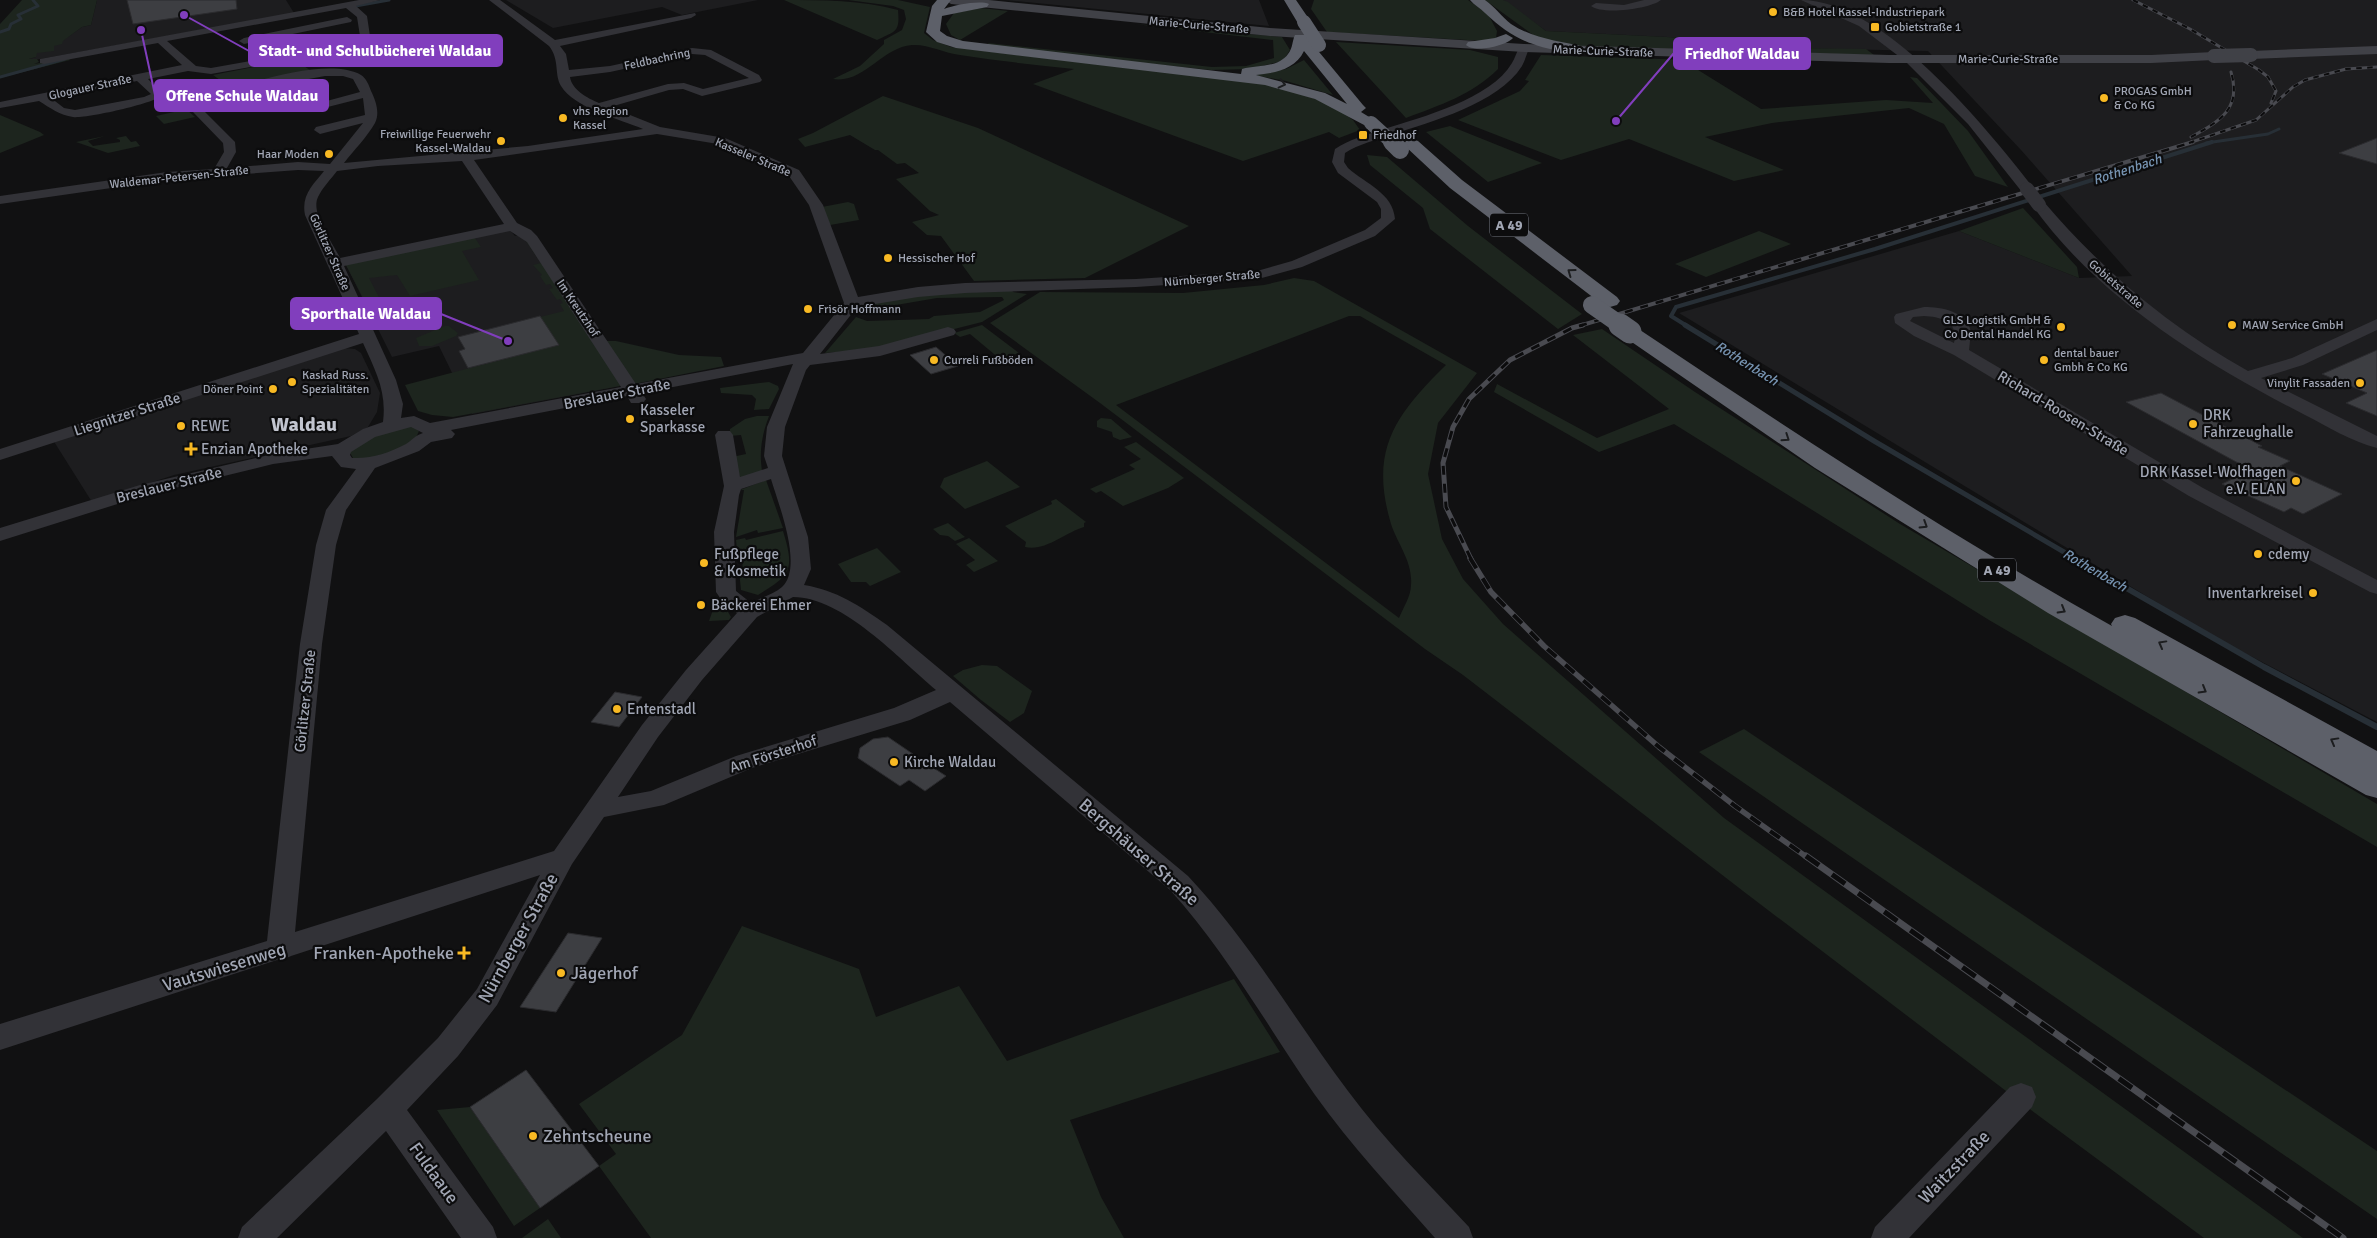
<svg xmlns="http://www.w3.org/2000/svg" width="2377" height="1238" font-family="Signika,sans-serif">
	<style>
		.built { fill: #1d1d1f }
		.green { fill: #1d251e; fill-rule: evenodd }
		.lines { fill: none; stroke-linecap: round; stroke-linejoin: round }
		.stream-far3 { stroke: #272f36; stroke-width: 3 }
		.stream-far2 { stroke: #272f36; stroke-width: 4 }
		.stream-far1 { stroke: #272f36; stroke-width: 5 }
		.stream { stroke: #272f36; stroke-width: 6 }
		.building { fill: #3d3e42; stroke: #2b2b2e }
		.street { fill: #323237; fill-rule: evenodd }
		.secondary { fill: #404147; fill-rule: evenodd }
		.highway { fill: #5d6069; fill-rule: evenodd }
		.rail-far4-casing { stroke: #494a50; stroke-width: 3 }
		.rail-far3-casing { stroke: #494a50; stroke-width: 4 }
		.rail-far2-casing { stroke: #494a50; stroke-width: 5 }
		.rail-far1-casing { stroke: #494a50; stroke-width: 5.5 }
		.rail-casing { stroke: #494a50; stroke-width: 7 }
		.rail-far4 { stroke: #0c0c0d; stroke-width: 2; stroke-dasharray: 5.5; stroke-linecap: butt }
		.rail-far3 { stroke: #0c0c0d; stroke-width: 2.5; stroke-dasharray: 8; stroke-linecap: butt }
		.rail-far2 { stroke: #0c0c0d; stroke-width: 3; stroke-dasharray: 9; stroke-linecap: butt }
		.rail-far1 { stroke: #0c0c0d; stroke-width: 4; stroke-dasharray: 12; stroke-linecap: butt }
		.rail { stroke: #0c0c0d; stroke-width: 5; stroke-dasharray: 16; stroke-linecap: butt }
		.street-bridge { stroke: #323237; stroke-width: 14 }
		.secondary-bridge { stroke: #404147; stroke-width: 14 }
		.highway-bridge-far2 { stroke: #5d6069; stroke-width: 14 }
		.highway-bridge-far1 { stroke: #5d6069; stroke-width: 18 }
		.highway-bridge { stroke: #5d6069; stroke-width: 23 }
		.oneway { stroke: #1c1d1f }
		.poi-dot { fill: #f8b923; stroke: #0c0c0d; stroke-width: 2 }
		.labels { text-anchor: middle; stroke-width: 4.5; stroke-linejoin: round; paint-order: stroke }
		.far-poi-label { font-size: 12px; fill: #a1a6b4; stroke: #0c0c0d; text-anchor: start }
		.far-street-label { font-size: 12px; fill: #a1a6b4; stroke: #0c0c0d }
		.far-water-label { font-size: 14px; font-style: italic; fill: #7693b1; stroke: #0c0c0d }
		.shield { fill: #0c0c0d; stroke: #747882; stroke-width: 1 }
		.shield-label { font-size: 14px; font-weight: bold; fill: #a1a6b4 }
		.street-label { font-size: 15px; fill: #a1a6b4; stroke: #0c0c0d }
		.poi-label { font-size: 15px; fill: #a1a6b4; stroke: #0c0c0d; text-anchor: start }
		.near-street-label { font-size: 18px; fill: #a1a6b4; stroke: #0c0c0d }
		.near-poi-label { font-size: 18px; fill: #a1a6b4; stroke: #0c0c0d; text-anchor: start }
		.district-label { font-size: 20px; font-weight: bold; fill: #c2c5cf; stroke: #0c0c0d }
		.leader { fill: none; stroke: #813ebd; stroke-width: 2 }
		.callout-dot { fill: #813ebd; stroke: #0c0c0d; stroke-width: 2 }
		.callout { fill: #813ebd; stroke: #813ebd; stroke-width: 2 }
		.callout-label { font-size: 16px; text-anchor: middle; font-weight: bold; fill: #fff }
	</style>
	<rect width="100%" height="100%" fill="#111112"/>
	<path class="built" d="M97 0H286L294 13 29 61V59L36 57V53L62 41 82 27 91 25Z
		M506 0H758L682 15 662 7 553 28Z
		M1005 0H1259L1269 26Z
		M1503 0H2377V722L2214 637 1679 313 1959 231 2079 278 2132 276 2021 150 1928 51 1737 47 1727 40 1546 31Z
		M508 228 515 236 524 234 625 385 472 414 439 346 392 357 346 265Z
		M344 348 355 349 361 353 380 393 377 412 368 427 351 436 174 475 92 502 53 440Z"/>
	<path class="green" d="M22 0H97L91 25 82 27 63 41 62 44 54 46V51L37 53 36 57 29 59H37L39 62 34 64 68 58 70 60 0 78V24Z
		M784 0C822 0 862 0 898 10 900 32 896 31 877 40Z
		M848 0H898L930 7 924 33 933 40 951 47 1273 85 1331 104 1353 120 1360 130 1339 138 1329 132 1243 161 1033 84 1074 69C1036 65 998 61 960 55 944 53 928 44 912 45 882 47 864 84 833 79L860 66 884 44V40L902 30 906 19 904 10 893 6Z
		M1314 0H1468L1488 14 1497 31 1496 38 1485 41 1327 32 1311 9Z
		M1485 0H1503L1508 2 1546 31 1727 40 1737 47 1866 49 1874 55 1576 47 1540 40Z
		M981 8 1008 11 960 40 951 35 946 24 954 13Z
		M1135 24 1282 37 1290 50 1283 61 1249 69 1211 70 989 47 988 43 1212 67 1246 66 1274 58 1273 40Z
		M1336 42 1470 50 1498 57V69C1472 95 1440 105 1406 118Z
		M1541 55 1782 63 1788 66 1690 65 1761 109 1886 100 1933 103 1910 77 1917 78 1968 131 2008 187 1975 176 1944 124 1909 108 1772 123 1705 137 1784 170 1734 181 1629 139 1561 160 1458 120 1520 91 1529 81 1525 80Z
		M293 59 310 70 240 89 231 88 213 75Z
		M1304 60 1333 95 1286 81 1254 75 1286 69Z
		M883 96 978 128 1189 226 1085 278 974 281 941 236 927 235 912 222 939 215 930 211 896 179 919 173 905 163 897 164 878 150H875L850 135 805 147 798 139 813 133Z
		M183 110H187L195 117 164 124 156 116Z
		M0 115 40 132 44 135 0 153Z
		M1450 126 1542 163 1488 182 1426 132Z
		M105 136 88 141 93 146 120 142V140L116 138 126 136 131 142 136 141 140 146 108 153 76 142Z
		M1367 155 1387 157 1468 226 1582 314 1558 329 1430 229 1423 208 1370 165Z
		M848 202 854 204 859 220 830 225 822 207Z
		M2023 208 2077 267 2079 278 1959 231Z
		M1759 231 1791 244 1706 277 1675 264Z
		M521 234H524L625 385 453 417 432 415 418 411 405 385 558 345 540 317 564 311 560 304 563 303 560 299 557 300 549 289 553 288 550 284 546 285 540 276 542 275 533 265 541 263Z
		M473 235 481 247 462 251 479 280 410 296 397 275 369 278 385 309 396 307 398 309 372 315 346 265Z
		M1294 278 1314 281 1477 373 1438 423 1428 474 1442 539 1463 579 1503 624 1724 818 2303 1238H2204L2035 1113 1743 891 1463 675 1425 649 1100 403 990 323 1040 292 1183 293 1264 285ZM1349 316H1360L1446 365C1395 415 1369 450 1391 524 1398 545 1413 562 1411 585 1411 596 1403 608 1399 618L1116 405Z
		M1012 290 1013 292 1027 294 982 322 875 349 825 353 856 317 867 321 929 319 934 316 980 312 1004 300 1002 297 937 298 861 311 866 304 920 295Z
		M982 325 1019 353 1000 359 970 334 960 337 954 333Z
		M445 326H449L458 333 456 336 432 346H419L416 338Z
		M1602 329 1695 392 1900 524 2377 804V847L1989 620 1674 424 1599 452 1494 392 1497 384 1597 438 1669 409 1573 335Z
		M605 341H616L679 355 721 357 724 366 634 384Z
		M769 382 778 386 779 389 769 409 754 410 756 399 752 395 721 393 720 388Z
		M757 416H769C762 435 759 450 762 471L741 479 732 457 746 454 741 435 730 436V429L745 419Z
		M1101 418 1111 419 1132 437 1120 440 1113 437 1112 432 1097 427V421Z
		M412 426 419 431 415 440 401 449 365 461 353 458 349 451 368 438Z
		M1136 442 1184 478 1168 488 1123 506 1101 491 1096 493 1090 489 1135 469 1129 465 1141 459 1124 447Z
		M987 461 1020 487 965 509 940 487 944 478Z
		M766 480 783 528 758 533 757 530 736 537 744 490H740Z
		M1056 499 1086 522 1084 523V527C1066 532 1045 552 1025 547L1026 542 1005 526 1052 504 1051 501Z
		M948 523 965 537 955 541 948 536 940 535 933 529Z
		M783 531C795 570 791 575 758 595L741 590 739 571 743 570 742 559 738 560 736 540 745 538 746 540Z
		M969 538 998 561 974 572 966 565 975 560 956 544Z
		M877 548 901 572 870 586 866 582H851L838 564Z
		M716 601 724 605 731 617 729 620 709 621Z
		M982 665 997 666 1032 691 1024 713 1010 722 981 700 953 676 963 670Z
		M1744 729 2377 1151V1219L1699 752Z
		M742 926 859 969 876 1017 959 986 1007 1061 1234 979 1280 1052 1070 1120 1101 1197 1124 1238H651L599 1166 616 1154 579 1104 682 1035Z
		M470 1107 540 1208 514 1226 437 1110Z
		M548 1219 561 1238H522Z"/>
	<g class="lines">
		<path class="stream-far3" d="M350 7 389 0
			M0 32 9 29 11 24 21 19 18 15 38 6 33 0
			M0 77 65 59
			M2206 143 2268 134 2279 129"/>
		<path class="stream-far2" d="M1687 326 1671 316 1676 307 1875 249 2212 142"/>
		<path class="stream-far1" d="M1685 325 1874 441 2076 559"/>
		<path class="stream" d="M2074 558 2264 667 2377 727"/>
	</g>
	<path class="building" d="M127 0H236L237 9 133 24Z
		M2377 138V164L2339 153Z
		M540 316 559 345 468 368 459 351 465 349 458 337Z
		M936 347 958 366 931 374 910 355Z
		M2377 350V416L2346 403 2367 393 2322 374Z
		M2161 393 2262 446 2258 447 2290 461 2280 466 2342 494 2303 514 2291 508 2284 512 2222 484 2251 470 2126 402Z
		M615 692 642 697 619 727 591 722Z
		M888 737 929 765 946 776 925 791 909 780 900 786 858 758 860 748 873 739Z
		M568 933 602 938 556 1012 520 1007Z
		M526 1070 599 1166 540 1208 470 1107Z"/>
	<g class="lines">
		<path class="street" d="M359 0H380L356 6 367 16 370 36 361 45 398 60V64H390L352 49 211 74 188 71 148 79 163 95C156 103 85 119 73 117 60 115 50 108 39 101L0 108V102L182 65 158 43 44 64 40 63V59ZM346 8 357 17 360 36 344 44 211 68 196 66 167 41ZM137 81 151 94 144 97 75 110 64 108 51 98Z
			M489 0H500L555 40 695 13 696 15 691 18 560 46 566 54 569 70 610 66 692 48 711 50 759 75 762 80 760 82 702 96 683 89 669 90 610 107 660 127 725 138 799 170 823 205 858 297 918 287 965 283 1136 279 1257 271 1292 261 1365 230 1381 218V209L1377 202 1338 173 1332 162 1335 149C1350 139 1367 135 1384 129 1422 117 1491 99 1512 63 1515 58 1517 51 1520 46H1528L1529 48C1527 54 1525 60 1522 66 1498 104 1432 121 1391 135 1376 140 1359 144 1345 153L1344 162 1348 168C1366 184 1393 193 1395 219L1375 236 1302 267 1258 279 1136 287 965 293 918 297 857 307 820 354 879 346 948 327 954 329 956 332 954 335 880 356 810 365 806 370 785 427 782 456 808 537 811 569 804 585C836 590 860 606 887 625L1188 876C1250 942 1294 1019 1348 1091 1384 1140 1428 1183 1469 1227L1473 1238H1435C1394 1191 1351 1146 1315 1095 1267 1026 1227 953 1170 890L950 702 910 720 752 768 664 805 604 817 572 864 497 1005 458 1056 407 1110 493 1227 497 1238H461L386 1131 277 1238H238L242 1227 377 1099 438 1038 477 989 540 875 291 956 280 961 277 960 0 1050V1024L267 941 300 644 316 545 326 510 356 469 341 467 332 456 273 464 146 495 0 541V528L140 485 273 454 338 444 363 429 383 422C387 391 375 370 363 343L0 460V449L359 334 305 215C301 195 313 185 324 171L298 170 167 180 0 204V196L167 172 214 169 224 152 223 143 193 112 192 109 198 103C232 87 326 55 361 75 366 78 369 85 371 91 376 101 380 113 375 123 367 137 354 150 344 163L528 146 643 129C620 119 574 108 561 86 554 74 560 60 549 46ZM692 54 705 55 749 78 703 89 684 83 668 84 599 103C587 98 572 90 570 77L610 72ZM325 76H343L353 79 360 92 312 105 310 107 312 109 316 110 363 98 365 115 316 127 314 130 320 134 363 123 330 164 298 162 227 168 236 152 235 142 204 111 206 107 260 88ZM657 134 718 144 789 176 809 205 844 303 803 353 636 384 537 236 531 230 517 223 474 160ZM462 161 504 224 340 258C333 243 310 214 318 197 322 188 331 179 337 171L378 166ZM510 231 527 242 621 387 430 423 414 416 401 418 403 404 396 380 344 266ZM793 364 767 427 764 456 768 468 740 477 733 435 730 431H718L715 435 724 486 714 532 716 592 725 605 737 613 686 670 642 725 554 851 295 932 322 644 336 545 346 510 375 468 419 451 431 442 452 438 455 434 451 430 627 396 631 403H643L646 399 642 393ZM411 427 423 433C416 435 412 440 406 444 388 453 372 459 352 458L350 455 351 452 375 437ZM771 479C778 503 804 567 782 587 774 594 760 598 751 603L736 591 734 532 739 495 741 489ZM793 597C843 597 899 659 936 690L894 708 736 756 651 791 618 797 658 737 702 680 757 617Z
			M1644 0H1661C1650 9 1602 15 1591 6L1596 3 1624 5Z
			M1801 0C1883 0 1985 126 2032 186L2034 189 2032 192H2022L1968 124 1905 61 1859 26Z
			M347 17 352 20 351 22 244 44 239 41 244 38Z
			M2039 201 2044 202C2102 270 2169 327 2248 371L2292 358 2377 319V330L2303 365 2261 378 2377 436V448C2352 442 2327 426 2305 415 2204 363 2099 299 2032 205Z
			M1924 307C1942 307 1965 311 1971 331L1969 350 2203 488 2377 580V594L2370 592 2189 496 1954 355 1914 336 1895 323 1894 317 1896 314ZM1924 316C1942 317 1959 322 1954 343L1910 321 1913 317Z
			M2021 1083 2032 1087 2036 1097 2032 1107 1909 1238H1871L1875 1227 2010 1087Z"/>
		<path class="secondary" d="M945 0H989L1270 28 1524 44 1889 55H2151L2214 52 2221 56 2214 60 2151 63H1889L1524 52 1270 36 951 4Z
			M2377 46V54L2251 59 2244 55 2251 51Z"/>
		<path class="highway" d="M937 0H951L944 9C955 5 980 0 989 4L987 7 942 16 940 31 947 36 963 41 1241 74 1242 69C1257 65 1278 68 1288 54 1293 48 1292 41 1295 35H1305L1363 105 1366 108 1361 112 1379 123 1371 128 1366 126 1315 99 1265 85 956 48 937 42 926 32 932 6ZM1304 51 1347 104 1325 93 1256 75C1274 73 1295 70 1304 51Z
			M1284 0H1296L1311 22 1309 25H1299Z
			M1470 0H1485C1495 7 1502 17 1511 24 1534 39 1559 41 1585 47L1587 50C1581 57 1572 53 1565 52 1530 46 1510 37 1485 13 1480 8 1474 5 1470 0Z
			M1506 34 1513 38C1506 46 1474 53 1466 45L1468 42 1495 38Z
			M1412 139 1418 141 1462 180 1617 297 1620 301 1617 305 1610 307 1603 305 1450 188 1406 147 1404 144 1406 141Z
			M1630 326 1637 328C1793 432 1949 535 2112 626L2111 624 2115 618 2125 615 2135 618 2377 751V798L2366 795 2048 613 1815 468 1623 336 1620 332 1623 328Z"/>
		<g class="rail-far4-casing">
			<path id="rail-far4" d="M2133 0 2190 29 2259 70 2268 77 2276 91 2271 103
				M2191 137C2220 121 2242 109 2231 72
				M2189 143 2256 120 2293 87 2305 80 2346 69 2377 67"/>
		</g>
		<g class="rail-far3-casing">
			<path id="rail-far3" d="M1579 326 2193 142"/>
		</g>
		<g class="rail-far2-casing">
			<path id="rail-far2" d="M1471 559 1446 507 1443 463 1453 427 1469 399 1510 360 1572 328 1583 325"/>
		</g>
		<g class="rail-far1-casing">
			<path id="rail-far1" d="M1470 558 1491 592 1544 646 1659 747 1735 806 1808 858"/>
		</g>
		<g class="rail-casing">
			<path id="rail" d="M1806 856 2343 1238"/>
		</g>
		<use href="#rail-far4" class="rail-far4"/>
		<use href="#rail-far3" class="rail-far3"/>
		<use href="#rail-far2" class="rail-far2"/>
		<use href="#rail-far1" class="rail-far1"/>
		<use href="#rail" class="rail"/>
		<path class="street-bridge" d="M2027 189 2039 205"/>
		<path class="secondary-bridge" d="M2214 56 2251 55"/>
		<path class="highway-bridge-far2" d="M1304 22 1319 45
			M1371 123 1393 143"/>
		<path class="highway-bridge-far1" d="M1392 142 1400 150
			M1592 305 1622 326"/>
		<path class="highway-bridge" d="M1620 325 1630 332"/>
	</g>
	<defs><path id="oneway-chevron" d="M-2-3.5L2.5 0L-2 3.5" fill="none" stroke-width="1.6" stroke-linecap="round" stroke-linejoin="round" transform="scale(1.25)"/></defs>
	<g class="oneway">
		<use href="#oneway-chevron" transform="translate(1282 84) rotate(13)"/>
		<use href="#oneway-chevron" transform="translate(1571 272) rotate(-144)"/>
		<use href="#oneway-chevron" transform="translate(1786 438) rotate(34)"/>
		<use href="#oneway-chevron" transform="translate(1924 525) rotate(32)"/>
		<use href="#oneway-chevron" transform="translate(2062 610) rotate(30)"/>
		<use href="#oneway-chevron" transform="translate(2162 644) rotate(-151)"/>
		<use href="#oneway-chevron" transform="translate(2203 690) rotate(30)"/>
		<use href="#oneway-chevron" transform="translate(2334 741) rotate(-151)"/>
	</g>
	<g class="poi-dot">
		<circle cx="1773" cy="12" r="5"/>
		<rect x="1870" y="22" width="10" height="10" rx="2.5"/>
		<circle cx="2104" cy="98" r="5"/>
		<circle cx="563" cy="118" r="5"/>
		<rect x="1358" y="130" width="10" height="10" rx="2.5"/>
		<circle cx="501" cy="141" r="5"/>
		<circle cx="329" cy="154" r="5"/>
		<circle cx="888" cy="258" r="5"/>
		<circle cx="808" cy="309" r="5"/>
		<circle cx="2232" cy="325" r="5"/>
		<circle cx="2061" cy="327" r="5"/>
		<circle cx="934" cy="360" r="5"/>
		<circle cx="2044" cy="360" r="5"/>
		<circle cx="292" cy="382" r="5"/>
		<circle cx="2360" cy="383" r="5"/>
		<circle cx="273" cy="389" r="5"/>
		<circle cx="630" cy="419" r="5"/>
		<circle cx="2193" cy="424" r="5"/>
		<circle cx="181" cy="426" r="5"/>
		<path d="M188.5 441.5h5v5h5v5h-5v5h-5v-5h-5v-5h5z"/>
		<circle cx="2296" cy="481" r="5"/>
		<circle cx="2258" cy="554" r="5"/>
		<circle cx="704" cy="563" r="5"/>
		<circle cx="2313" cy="593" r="5"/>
		<circle cx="701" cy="605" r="5"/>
		<circle cx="617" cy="709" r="5"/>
		<circle cx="894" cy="762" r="5"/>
		<path d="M461.5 945.5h5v5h5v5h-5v5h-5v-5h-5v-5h5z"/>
		<circle cx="561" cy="973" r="5"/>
		<circle cx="533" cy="1136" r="5"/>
	</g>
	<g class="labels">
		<g class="far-poi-label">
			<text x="1783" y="16">B&amp;B Hotel Kassel-Industriepark</text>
			<text x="1885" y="31">Gobietstraße 1</text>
			<text x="2114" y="95">PROGAS GmbH<tspan x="2114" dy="14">&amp; Co KG</tspan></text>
			<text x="573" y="115">vhs Region<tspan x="573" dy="14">Kassel</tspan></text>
			<text x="491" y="138" text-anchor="end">Freiwillige Feuerwehr<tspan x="491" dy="14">Kassel-Waldau</tspan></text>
			<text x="1373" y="139">Friedhof</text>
			<text x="319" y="158" text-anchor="end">Haar Moden</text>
			<text x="898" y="262">Hessischer Hof</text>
			<text x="818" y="313">Frisör Hoffmann</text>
			<text x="2051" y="324" text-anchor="end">GLS Logistik GmbH &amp;<tspan x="2051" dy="14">Co Dental Handel KG</tspan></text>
			<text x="2242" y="329">MAW Service GmbH</text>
			<text x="2054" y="357">dental bauer<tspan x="2054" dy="14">Gmbh &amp; Co KG</tspan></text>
			<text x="944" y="364">Curreli Fußböden</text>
			<text x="302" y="379">Kaskad Russ.<tspan x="302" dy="14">Spezialitäten</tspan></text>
			<text x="2350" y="387" text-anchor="end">Vinylit Fassaden</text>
			<text x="263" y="393" text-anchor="end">Döner Point</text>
		</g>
		<g class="far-street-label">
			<text transform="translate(1199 25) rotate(5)" y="4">Marie-Curie-Straße</text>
			<text transform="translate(1603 51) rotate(2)" y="4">Marie-Curie-Straße</text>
			<text transform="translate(657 59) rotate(-12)" y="4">Feldbachring</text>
			<text x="2008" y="63">Marie-Curie-Straße</text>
			<text transform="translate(90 87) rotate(-12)" y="4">Glogauer Straße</text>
			<text transform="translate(753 157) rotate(23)" y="4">Kasseler Straße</text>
			<text transform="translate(179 177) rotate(-6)" y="4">Waldemar-Petersen-Straße</text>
			<text transform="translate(330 252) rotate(66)" y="4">Görlitzer Straße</text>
			<text transform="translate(1212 278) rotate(-5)" y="4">Nürnberger Straße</text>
			<text transform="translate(2116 284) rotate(41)" y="4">Gobietstraße</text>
			<text transform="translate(578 308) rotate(56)" y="4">Im Kreutzhof</text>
		</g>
		<g class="far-water-label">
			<text transform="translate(2127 169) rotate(-18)" y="5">Rothenbach</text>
			<text transform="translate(1747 363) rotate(32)" y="5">Rothenbach</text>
			<text transform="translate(2095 570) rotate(30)" y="5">Rothenbach</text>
		</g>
		<g class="shield">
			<rect x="1490" y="213.5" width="38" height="23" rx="4"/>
			<rect x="1978" y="558.5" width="38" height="23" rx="4"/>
		</g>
		<g class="shield-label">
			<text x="1509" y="230">A 49</text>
			<text x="1997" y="575">A 49</text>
		</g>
		<g class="street-label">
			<text transform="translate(617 394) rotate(-11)" y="5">Breslauer Straße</text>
			<text transform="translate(2063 413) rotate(31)" y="5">Richard-Roosen-Straße</text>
			<text transform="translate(127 414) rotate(-18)" y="5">Liegnitzer Straße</text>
			<text transform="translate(169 485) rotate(-14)" y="5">Breslauer Straße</text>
			<text transform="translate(305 701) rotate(-84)" y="5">Görlitzer Straße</text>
			<text transform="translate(773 754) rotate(-18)" y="5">Am Försterhof</text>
		</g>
		<g class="poi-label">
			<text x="640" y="415">Kasseler<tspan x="640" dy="17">Sparkasse</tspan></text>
			<text x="2203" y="420">DRK<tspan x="2203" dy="17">Fahrzeughalle</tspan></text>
			<text x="191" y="431">REWE</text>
			<text x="201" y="454">Enzian Apotheke</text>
			<text x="2286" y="477" text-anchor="end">DRK Kassel-Wolfhagen<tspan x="2286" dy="17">e.V. ELAN</tspan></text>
			<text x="714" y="559">Fußpflege<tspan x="714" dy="17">&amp; Kosmetik</tspan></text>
			<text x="2268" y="559">cdemy</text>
			<text x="2303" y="598" text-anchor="end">Inventarkreisel</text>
			<text x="711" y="610">Bäckerei Ehmer</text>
			<text x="627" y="714">Entenstadl</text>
			<text x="904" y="767">Kirche Waldau</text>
		</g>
		<g class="near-street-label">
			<text transform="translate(1139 852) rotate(41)" y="6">Bergshäuser Straße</text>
			<text transform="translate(518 938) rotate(-61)" y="6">Nürnberger Straße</text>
			<text transform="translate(224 967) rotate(-17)" y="6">Vautswiesenweg</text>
			<text transform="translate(1954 1167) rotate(-46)" y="6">Waitzstraße</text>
			<text transform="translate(434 1173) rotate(54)" y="6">Fuldaaue</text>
		</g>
		<g class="near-poi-label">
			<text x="454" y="959" text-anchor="end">Franken-Apotheke</text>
			<text x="571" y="979">Jägerhof</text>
			<text x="543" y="1142">Zehntscheune</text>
		</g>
		<g class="district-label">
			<text x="304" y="431">Waldau</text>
		</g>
	</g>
	<path class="leader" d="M184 15L249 51M1616 121L1674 53M141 30L155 95M508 341L441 314"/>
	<g class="callout-dot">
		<circle cx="184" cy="15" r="5"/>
		<circle cx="1616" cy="121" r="5"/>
		<circle cx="141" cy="30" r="5"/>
		<circle cx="508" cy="341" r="5"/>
	</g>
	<g class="callout">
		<rect x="249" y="35" width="253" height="31" rx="5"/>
		<rect x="1674" y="38" width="136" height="31" rx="5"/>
		<rect x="155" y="80" width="173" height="31" rx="5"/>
		<rect x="291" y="298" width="150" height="31" rx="5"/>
	</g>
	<g class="callout-label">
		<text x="375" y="56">Stadt- und Schulbücherei Waldau</text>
		<text x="1742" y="59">Friedhof Waldau</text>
		<text x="242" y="101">Offene Schule Waldau</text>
		<text x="366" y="319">Sporthalle Waldau</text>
	</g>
</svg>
